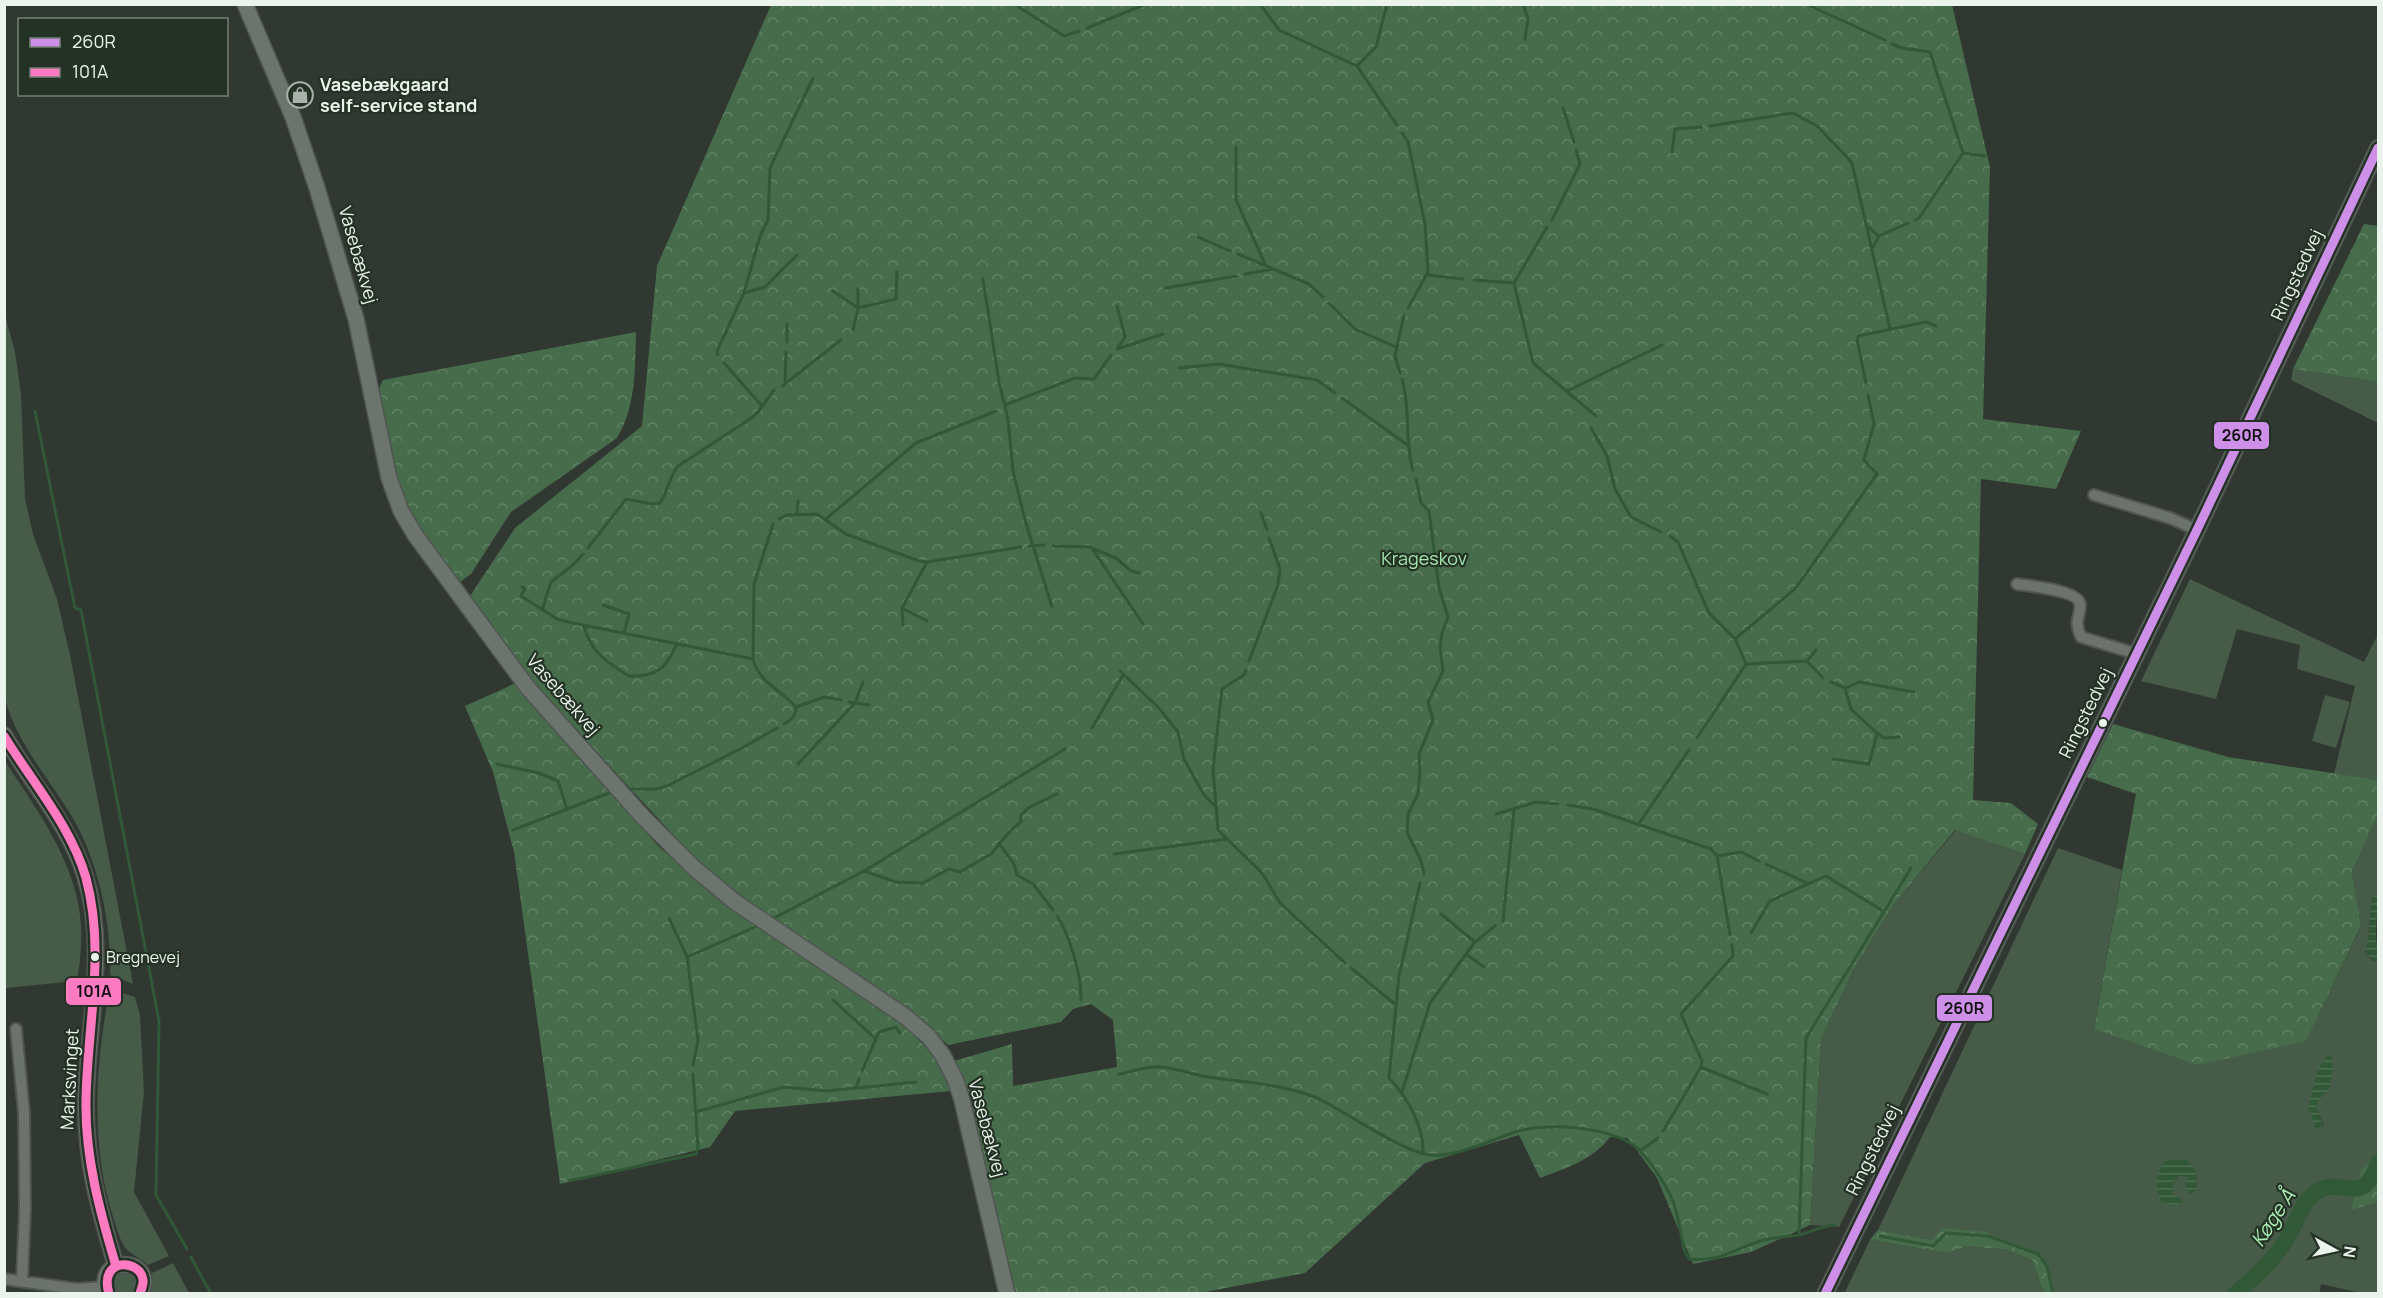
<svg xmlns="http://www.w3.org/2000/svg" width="2383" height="1298" font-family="Manrope,sans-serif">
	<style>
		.grass { fill: #465b48; fill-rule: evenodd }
		.forest { fill: url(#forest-crowns) }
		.water { fill: url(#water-rules) }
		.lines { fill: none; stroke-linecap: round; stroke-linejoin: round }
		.stream { stroke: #315837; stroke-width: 3 }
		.river { stroke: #315837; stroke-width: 16 }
		.street-casing { stroke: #505551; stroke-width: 14 }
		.secondary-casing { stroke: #505551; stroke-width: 18 }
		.street { stroke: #6c726c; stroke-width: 10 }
		.secondary { stroke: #6c746e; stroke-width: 15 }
		.bus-1-casing { stroke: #243125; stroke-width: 14 }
		.bus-2-casing { stroke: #243125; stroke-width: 14 }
		.bus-1 { stroke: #ce8fe9; stroke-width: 9 }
		.bus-2 { stroke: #fe7ac1; stroke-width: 9 }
		.bus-dot { fill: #ebf4ec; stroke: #243125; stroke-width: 2 }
		.labels { text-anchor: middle; stroke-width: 4.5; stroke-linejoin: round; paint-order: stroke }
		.bus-label { font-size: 16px; fill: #ebf4ec; stroke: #243125; text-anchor: start }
		.poi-label { font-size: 18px; font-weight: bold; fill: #ebf4ec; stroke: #243125; text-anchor: start }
		.street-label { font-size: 18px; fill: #ebf4ec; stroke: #243125 }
		.park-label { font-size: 18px; fill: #a5e7ad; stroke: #243125 }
		.water-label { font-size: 20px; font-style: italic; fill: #abeeb4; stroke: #243125 }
		.line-badge { stroke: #243125; stroke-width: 2 }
		.pale-badge-label { font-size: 16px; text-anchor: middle; font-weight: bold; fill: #111 }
	</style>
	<defs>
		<pattern id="forest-crowns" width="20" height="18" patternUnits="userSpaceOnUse" patternTransform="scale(1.5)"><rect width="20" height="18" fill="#476c4b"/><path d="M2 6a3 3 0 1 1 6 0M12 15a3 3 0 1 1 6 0" fill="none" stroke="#628265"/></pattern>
		<pattern id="water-rules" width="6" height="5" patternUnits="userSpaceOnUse" patternTransform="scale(1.5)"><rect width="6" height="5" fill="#315837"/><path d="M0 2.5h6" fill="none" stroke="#4f7154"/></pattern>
	</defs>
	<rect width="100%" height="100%" fill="#313832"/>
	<path class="grass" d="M4 311 15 352 21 394 25 499 33 534 57 599 70 655 133 984 110 975C112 922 97 855 68 810 45 774 16 740 5 699Z
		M2293 369 2378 382V423L2291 380Z
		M2190 579 2364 662 2378 634V780L2334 774 2355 686 2297 669 2300 645 2237 629 2216 699 2141 681Z
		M2325 695 2350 702 2336 748 2312 741Z
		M4 760C37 809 78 865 81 926 82 945 80 963 77 981L5 988Z
		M2378 815V894L2373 897C2367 915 2373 934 2365 953L2373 961 2378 960V1159H2373L2351 1209 2378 1202V1293H2361L2321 1284 2319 1294 2053 1293 2047 1266 2038 1254 1988 1236 1932 1240 1878 1230 2058 848 2122 870 2094 1029 2306 1040 2361 927 2352 871ZM2333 1067 2315 1107 2324 1125 2317 1128 2308 1108ZM2166 1161 2196 1171 2197 1189 2190 1194 2188 1177 2180 1175 2173 1183V1196Z
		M1956 830 2025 854 1839 1227 1810 1225 1821 1040 1854 968 1894 904Z
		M110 989 135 997 140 1015 144 1091 134 1192 169 1256 148 1265C142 1259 127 1252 124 1246 119 1238 117 1228 114 1220 90 1147 95 1064 110 989Z
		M1870 1240 1947 1253 1968 1246 2007 1250 2032 1260 2044 1293 1844 1294Z
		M173 1263 189 1293H151L152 1273Z
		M114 1283a11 11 0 1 1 22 0a11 11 0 1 1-22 0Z"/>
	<path class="forest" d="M771 5H1952L1990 167 1983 419 2081 431 2056 489 1981 479 1973 800 2011 803 2038 824 2025 854 1955 830 1894 904 1854 968 1821 1040 1810 1225 1751 1252 1693 1264 1657 1178 1628 1138 1610 1137C1593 1160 1566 1168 1540 1178L1519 1135 1425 1163 1305 1273 1200 1293H1016L968 1096 954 1061 1012 1044 1013 1086 1117 1067 1113 1020 1091 1004 1073 1009 1061 1022 948 1045 927 1025 882 993 736 895 691 854 529 679 468 599 515 528 642 426 657 266Z
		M2364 224 2378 226V382L2293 369Z
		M636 332C635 368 636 407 617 438L511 512 471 574 460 582 413 519 394 473 378 391 383 380Z
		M516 683 659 847 727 904 902 1022 934 1056 951 1091 735 1111 710 1147 560 1184 514 852 493 772 465 706Z
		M2113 724 2228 757 2378 780V815L2352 871 2361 926 2306 1041 2198 1065 2094 1029 2136 794 2087 777Z
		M2373 1159H2378V1202L2351 1210 2361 1170Z
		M1943 1228 1988 1232 1989 1236 2038 1254 2047 1266 2053 1293H2044L2032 1260 2007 1250 1968 1246 1947 1253 1870 1240 1878 1230 1932 1240Z"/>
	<path class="water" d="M2378 894 2376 932 2378 960 2374 961 2365 953C2373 934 2367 915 2373 897Z
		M2330 1052 2333 1067 2329 1091C2311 1104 2315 1107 2324 1126L2316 1128 2308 1108 2318 1070Z
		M2186 1159 2196 1171 2197 1189 2190 1194 2185 1188 2188 1177 2180 1175 2173 1183V1196L2181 1198 2182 1203 2173 1206 2161 1201C2154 1186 2156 1174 2165 1161Z"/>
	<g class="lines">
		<path class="stream" d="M1014 4 1064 36 1079 31
			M1260 4 1279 30 1357 66 1397 125
			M1523 4 1528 19 1525 39
			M1806 4 1885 40
			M1087 28 1146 4
			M1892 44 1902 48 1930 52 1963 153
			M1357 66 1376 47 1387 4
			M1563 108 1574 142
			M1710 126 1793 113 1817 126 1848 158 1852 163 1890 329
			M1402 133 1408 142 1425 224 1428 272 1408 308
			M1236 147V200L1266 266
			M1672 152 1675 129 1701 127
			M1552 220 1580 164 1576 150
			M1915 220 1919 218 1963 153 1985 156
			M1547 227 1514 283 1533 363 1596 416
			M1868 227 1879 236 1872 249
			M1879 236 1908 223
			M1198 237 1230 251
			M1238 254 1309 284 1323 297
			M1245 274 1273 269
			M1428 275 1463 279
			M983 279 999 382 1008 419 1013 471 1025 520 1052 607
			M1474 280 1514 283
			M1165 288 1236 276
			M833 291 858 308 896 299 897 272
			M744 293 765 287 797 255
			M1329 303 1355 329 1396 347
			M1117 306 1125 337 1117 349
			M853 330 858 308V289
			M787 342V324
			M1117 349 1163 334
			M718 355 717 351 744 293 760 236 768 220 770 168 813 78
			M724 363 762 406
			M1179 368 1219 364 1317 380 1335 393
			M1400 373 1395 356 1404 315
			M1402 379C1411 409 1404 441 1413 470
			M785 383 786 352
			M1866 383 1857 340 1858 336 1926 322 1936 326
			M782 386 841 340
			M1567 391 1662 345
			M1342 398 1409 446
			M1005 405 1075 378 1094 379 1111 355
			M35 411 75 608 81 610 159 1021 156 1195 187 1249
			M1591 428 1607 456 1615 489 1631 517 1661 532
			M1416 479 1421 503 1429 511 1439 588 1448 617 1442 633 1440 647 1443 671 1428 702 1433 720 1419 754 1420 770 1418 794 1408 814 1407 832 1421 861 1424 874
			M1261 513 1267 530
			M797 514 798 501
			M779 519 787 515 817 514 846 534 919 561 927 562 1021 547
			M826 519 916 443 996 411
			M773 524 754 584 753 659C759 683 781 690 796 707 796 716 792 719 784 724
			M1670 536 1678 542 1709 613 1735 639 1746 664
			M1029 546 1044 545
			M1053 546 1091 547 1143 624
			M588 548 626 499 652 504 660 503C668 491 669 477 678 466L750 419 758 412 774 390
			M1094 549 1116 558 1131 571 1139 573
			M522 587 525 589 521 596 557 619 568 622 753 659
			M603 605 629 614 624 633
			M902 608 927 621
			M542 610 551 582 574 564 583 554
			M903 625 902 608 927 562
			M584 626C591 653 606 661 629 676 657 677 667 668 677 643
			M1735 639 1795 589 1877 474 1864 460 1874 424 1868 395
			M1249 661 1278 585 1280 569 1269 538
			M1807 661 1816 650
			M1746 664 1807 661 1823 678
			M1246 670 1244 675 1222 689 1213 769 1218 830 1262 873 1280 903 1345 963
			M1120 671 1159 708 1178 732 1184 759 1204 795 1217 808
			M1831 682 1845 688 1851 709 1877 733 1884 738 1899 737
			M1846 688 1859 682 1914 692
			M849 702 869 705
			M796 707 824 697 841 700
			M1092 728 1123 675
			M1697 738 1746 664
			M1833 759 1869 764 1877 734
			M497 764 539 773 558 781 567 809
			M798 764 855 703 863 682
			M632 789H656L667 786 742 748 777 728
			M1568 805 1593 809 1711 849 1717 856 1730 935
			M1496 814 1536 802 1558 804
			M1638 825 1689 750
			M513 830 609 793
			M999 843 1014 864 1017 875 1033 884 1053 910
			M1114 854 1227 839
			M1717 856 1741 852 1759 861
			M1766 864 1807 883
			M864 871 896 882 923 883 949 869 960 872 991 854 1011 830 1021 822V815L1028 808 1057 794
			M1420 883 1399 976 1389 1078C1407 1097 1424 1126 1423 1153
			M1441 914 1475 942
			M1057 916C1070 936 1082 977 1081 1000
			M669 918 687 957 698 1040 693 1065
			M774 918 864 871 1065 749
			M1503 921 1514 810
			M1751 933 1770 901 1826 876 1883 911
			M1466 954 1484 967
			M687 957 757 926
			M1351 968 1396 1005
			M833 1000 876 1039
			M1701 1067 1767 1094
			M862 1071 879 1032 896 1027 900 1033
			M1119 1074C1132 1072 1145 1066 1159 1067 1176 1068 1192 1074 1208 1077 1246 1083 1289 1084 1323 1101 1350 1115 1402 1151 1429 1155 1453 1158 1489 1141 1512 1133 1544 1122 1602 1126 1632 1144 1645 1152 1666 1185 1672 1199 1678 1212 1681 1237 1685 1252L1689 1259C1720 1262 1731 1251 1757 1242 1770 1237 1785 1237 1799 1235 1811 1232 1822 1226 1835 1225
			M856 1088 859 1079
			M1402 1092 1430 1003 1475 942 1495 926
			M696 1112 784 1087 827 1091 916 1082
			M1663 1131 1701 1067 1702 1061 1681 1014 1733 956 1732 945
			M1640 1151 1658 1138
			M569 1181 696 1154 698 1148 693 1074
			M1799 1234 1806 1038 1911 868
			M1880 1236 1933 1246 1946 1233 1988 1236 2038 1254 2047 1266 2053 1294
			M191 1257 211 1294"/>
		<path class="river" d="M2235 1294C2254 1278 2273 1261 2286 1240 2295 1226 2301 1203 2315 1193 2340 1173 2362 1211 2378 1163"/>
		<g class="street-casing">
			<path id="street" d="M2094 495 2170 518 2197 530
				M2017 584C2029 586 2078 590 2080 604 2081 619 2073 617 2081 637L2137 654
				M16 1029 24 1113 25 1209 22 1281
				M4 1279 77 1289 106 1287"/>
		</g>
		<g class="secondary-casing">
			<path id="secondary" d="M245 4 293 117 317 188 356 319 389 478 401 511 415 535 528 688 643 817 693 867 735 902 906 1017 928 1036 942 1054 955 1079 962 1100 1007 1294
				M4 735C31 783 68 822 85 876 108 950 87 1026 86 1101 85 1161 99 1209 116 1266
				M109 1294C89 1255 160 1255 140 1294
				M1825 1294 2197 530 2378 148"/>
		</g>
		<use href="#street" class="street"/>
		<use href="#secondary" class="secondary"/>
		<g class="bus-1-casing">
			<path id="bus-1" d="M1825 1294 2197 530 2378 148"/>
		</g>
		<g class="bus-2-casing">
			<path id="bus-2" d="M4 736C32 782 71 826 86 878 106 952 87 1026 86 1101 85 1158 100 1212 116 1266
				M109 1294C98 1256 141 1259 143 1280 144 1284 141 1289 140 1294"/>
		</g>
		<use href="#bus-1" class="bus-1"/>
		<use href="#bus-2" class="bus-2"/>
	</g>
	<defs>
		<g id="shop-ring" transform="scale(1.35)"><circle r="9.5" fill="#243125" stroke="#aab2ab" stroke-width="1.5"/><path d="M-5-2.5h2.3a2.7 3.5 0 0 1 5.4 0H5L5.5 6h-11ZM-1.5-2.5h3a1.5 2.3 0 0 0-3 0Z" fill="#aab2ab"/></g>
	</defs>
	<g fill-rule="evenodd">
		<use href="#shop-ring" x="300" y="95"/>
	</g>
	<g class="bus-dot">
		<circle cx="2103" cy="723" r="5"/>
		<circle cx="95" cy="957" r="5"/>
	</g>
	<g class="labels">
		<g class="bus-label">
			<text x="106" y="963">Bregnevej</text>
		</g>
		<g class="poi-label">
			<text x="320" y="91">Vasebækgaard<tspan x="320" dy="21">self-service stand</tspan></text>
		</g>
		<g class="street-label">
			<text transform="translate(358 255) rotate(74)" y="6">Vasebækvej</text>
			<text transform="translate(2297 275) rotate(-65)" y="6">Ringstedvej</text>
			<text transform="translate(563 695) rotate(49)" y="6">Vasebækvej</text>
			<text transform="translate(2086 713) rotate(-64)" y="6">Ringstedvej</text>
			<text transform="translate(70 1079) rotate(-87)" y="6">Marksvinget</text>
			<text transform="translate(987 1128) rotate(75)" y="6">Vasebækvej</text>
			<text transform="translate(1873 1150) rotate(-64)" y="6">Ringstedvej</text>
		</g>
		<g class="park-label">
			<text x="1424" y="565">Krageskov</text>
		</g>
		<g class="water-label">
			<text transform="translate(2273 1218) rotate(-57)" y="7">Køge Å</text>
		</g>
	</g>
	<g class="line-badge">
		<rect x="2213" y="421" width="57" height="29" rx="6" fill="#ce8fe9"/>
		<rect x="65" y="977" width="57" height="29" rx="6" fill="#fe7ac1"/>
		<rect x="1936" y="994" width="57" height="28" rx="6" fill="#ce8fe9"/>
	</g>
	<g class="pale-badge-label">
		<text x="2242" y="441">260R</text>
		<text x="94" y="997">101A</text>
		<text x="1964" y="1014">260R</text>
	</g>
	<rect width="2383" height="1298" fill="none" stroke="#ebf4ec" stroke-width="12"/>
	<rect x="18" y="18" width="210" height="78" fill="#243125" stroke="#747f75" stroke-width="1.5"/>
	<rect x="30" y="38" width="30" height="9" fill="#ce8fe9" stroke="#747f75" stroke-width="1.5"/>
	<text x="72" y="48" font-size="18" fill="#ebf4ec">260R</text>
	<rect x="30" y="68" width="30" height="9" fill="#fe7ac1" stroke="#747f75" stroke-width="1.5"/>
	<text x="72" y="78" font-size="18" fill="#ebf4ec">101A</text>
	<g transform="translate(2335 1250) rotate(98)" stroke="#243125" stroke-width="4.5" paint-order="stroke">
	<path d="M0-4.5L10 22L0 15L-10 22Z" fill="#ebf4ec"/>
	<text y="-9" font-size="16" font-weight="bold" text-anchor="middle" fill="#ebf4ec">N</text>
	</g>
</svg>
